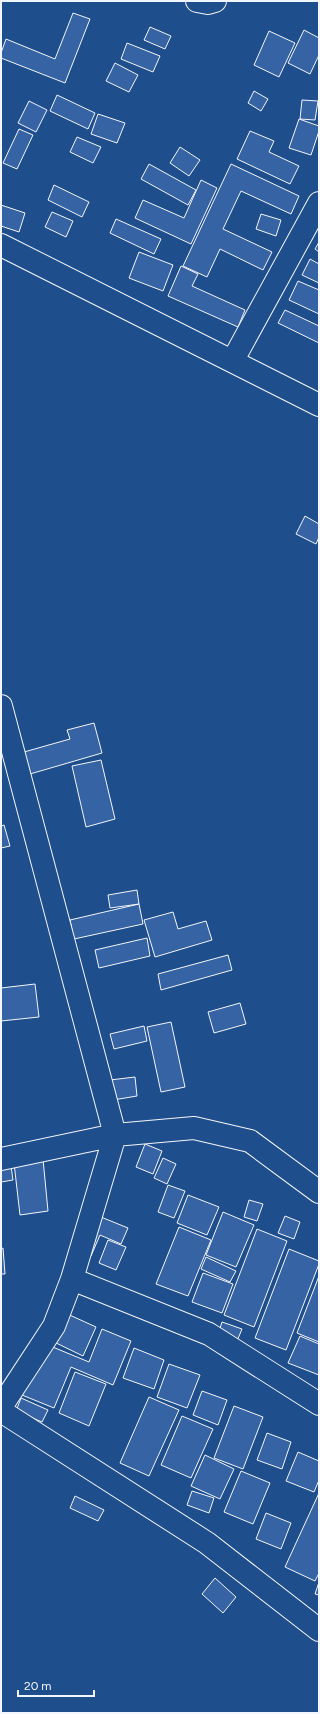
<svg xmlns="http://www.w3.org/2000/svg" width="320" height="1714" font-family="Figtree,sans-serif">
	<style>
		.building { fill: #3563a3; stroke: #f2f6ff }
		.lines { fill: none; stroke-linecap: round; stroke-linejoin: round }
		.minor-casing { stroke: #f2f6ff; stroke-width: 24 }
		.minor { stroke: #1f4e8c; stroke-width: 22 }
	</style>
	<rect width="100%" height="100%" fill="#1f4e8c"/>
	<path class="building" d="M73 13 90 19 65 83 1 58V53L6 39 55 59Z
		M150 27 171 36 165 49 144 40Z
		M304 30 319 38V55L310 74 288 63Z
		M269 31 295 43 279 77 254 65Z
		M127 43 160 56 153 72 121 59Z
		M115 63 138 75 129 92 106 81Z
		M254 91 268 99 261 111 248 103Z
		M57 95 95 113 88 129 50 111Z
		M302 100 318 101 315 120 300 119Z
		M29 101 47 110 36 132 18 123Z
		M98 114 125 123 117 143 91 134Z
		M299 119 319 126V131L311 155 289 148Z
		M19 129 33 135 17 169 3 163Z
		M250 131 274 141 269 152 299 166 290 184 237 159Z
		M77 137 101 147 93 163 70 152Z
		M180 147 200 160 189 176 170 163Z
		M149 164 196 190 188 205 141 179Z
		M231 164 299 196 291 214 241 191 223 229 272 252 263 270 220 249 207 277 183 266Z
		M201 180 217 188 191 244 135 218 143 200 184 218Z
		M54 185 89 202 82 217 48 200Z
		M1 205 25 213 19 232 1 226Z
		M52 212 73 221 66 237 45 227Z
		M261 214 281 220 276 236 256 229Z
		M116 219 161 239 154 254 110 233Z
		M319 242V252L315 249Z
		M139 252 173 265 163 291 129 278Z
		M310 259 319 264V283L302 275Z
		M181 266 198 274 192 286 245 310 238 327 168 296Z
		M298 281 319 290V314L289 300Z
		M285 310 319 326V343L278 323Z
		M305 516 319 524V537L316 544 296 534Z
		M94 723 102 753 30 774 24 752 70 739 67 730Z
		M101 760 115 819 86 827 72 766Z
		M4 825 10 846 1 848V826Z
		M137 890 139 904 110 908 108 895Z
		M139 904 143 924 74 939 70 920Z
		M173 912 178 929 206 921 212 940 155 957 144 920Z
		M147 938 150 956 99 968 95 950Z
		M228 955 232 970 161 990 158 974Z
		M35 984 39 1017 1 1021V988Z
		M240 1003 246 1024 214 1033 208 1012Z
		M171 1022 185 1087 161 1092 147 1027Z
		M144 1026 147 1041 114 1049 110 1034Z
		M135 1077 137 1096 113 1100 110 1080Z
		M145 1144 162 1151 153 1174 136 1167Z
		M163 1158 176 1164 167 1184 154 1178Z
		M43 1159 48 1211 20 1215 14 1163Z
		M11 1166 13 1180 1 1182V1167Z
		M168 1185 185 1191 174 1218 158 1212Z
		M188 1195 219 1207 207 1235 177 1223Z
		M249 1200 263 1204 257 1221 244 1217Z
		M223 1212 254 1225 236 1267 206 1255Z
		M96 1215 128 1228 121 1244 100 1235 91 1256 81 1252Z
		M285 1216 300 1222 294 1239 278 1233Z
		M179 1227 211 1240 188 1296 156 1284Z
		M257 1229 287 1241 254 1327 224 1315Z
		M108 1240 126 1247 116 1270 99 1263Z
		M3 1248 5 1274H1V1249Z
		M289 1249 319 1261V1264L286 1350 255 1338Z
		M206 1257 236 1271 230 1282 201 1269Z
		M203 1273 233 1284 222 1313 192 1302Z
		M319 1276V1342L297 1333Z
		M63 1312 96 1327 83 1356 50 1340Z
		M222 1322 242 1329 237 1341 218 1334Z
		M102 1329 131 1341 113 1385 71 1367 54 1408 22 1395 43 1343 89 1362Z
		M300 1336 319 1344V1375L288 1363Z
		M134 1348 164 1360 154 1389 123 1378Z
		M169 1364 200 1375 187 1408 157 1397Z
		M75 1372 106 1384 89 1426 59 1413Z
		M202 1391 227 1400 218 1425 193 1415Z
		M149 1397 179 1410 149 1476 120 1463Z
		M21 1398 48 1410 42 1422 16 1411Z
		M234 1406 263 1417 243 1469 214 1458Z
		M182 1416 213 1429 191 1478 161 1465Z
		M267 1433 291 1442 282 1469 257 1460Z
		M298 1452 319 1461V1480L314 1492 286 1481Z
		M205 1455 234 1469 220 1499 191 1486Z
		M241 1471 270 1483 253 1524 224 1512Z
		M192 1491 214 1498 209 1513 187 1505Z
		M319 1493V1573L315 1581 285 1567Z
		M75 1496 104 1510 98 1521 70 1508Z
		M266 1513 291 1523 281 1549 256 1539Z
		M215 1578 236 1597 223 1613 202 1594Z
		M319 1582V1595L315 1594Z"/>
	<g class="lines">
		<g class="minor-casing">
			<path id="minor" d="M197 1 208 3 215 1
				M1 245 319 405
				M233 360 319 203
				M1 706 115 1135 72 1279 54 1326 1 1407
				M1 1159 115 1135 194 1128 250 1141 319 1192
				M72 1279 209 1334 319 1404
				M1 1411 207 1543 319 1630"/>
		</g>
		<use href="#minor" class="minor"/>
	</g>
	<rect width="320" height="1714" fill="none" stroke="#f2f6ff" stroke-width="4"/>
	<path d="M18 1690v6h76v-6" fill="none" stroke="#f2f6ff" stroke-width="2"/>
	<text x="24" y="1690" font-size="12" fill="#f2f6ff" stroke="#1f4e8c" stroke-width="3" paint-order="stroke">20 m</text>
</svg>
